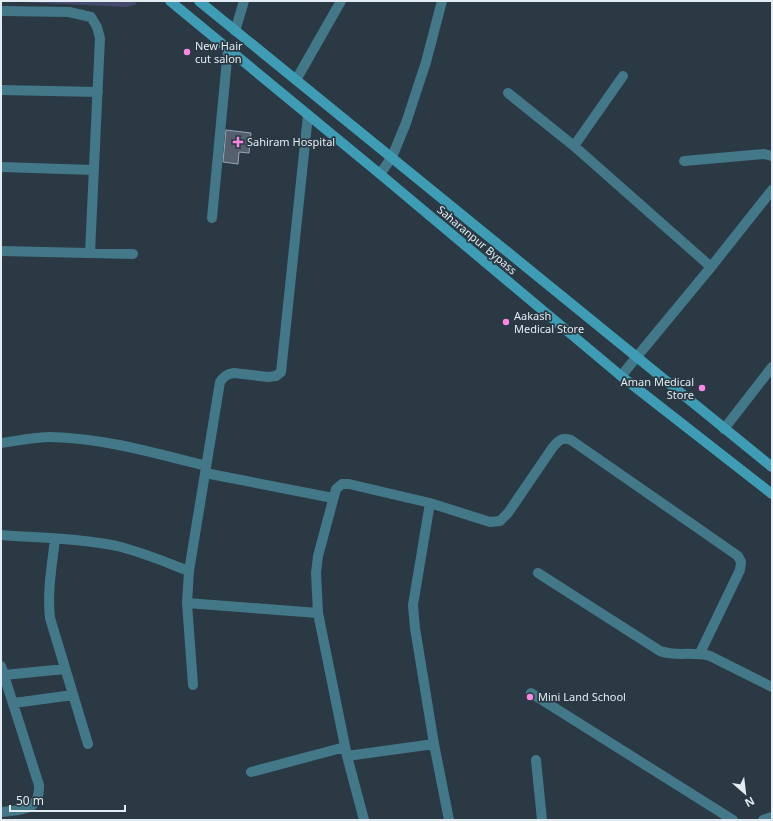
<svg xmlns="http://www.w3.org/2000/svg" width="773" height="821" font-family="'Noto Sans',sans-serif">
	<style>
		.green { fill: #454a6d }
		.building { fill: #555f6d; stroke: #9aa6b6 }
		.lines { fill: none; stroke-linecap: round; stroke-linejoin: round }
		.street { stroke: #427888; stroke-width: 10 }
		.secondary { stroke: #3e9cb5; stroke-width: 10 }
		.poi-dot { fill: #fc86e3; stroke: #2a3943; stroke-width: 1.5 }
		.labels { text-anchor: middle; stroke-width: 3.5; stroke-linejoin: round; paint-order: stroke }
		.poi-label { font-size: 11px; fill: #e2ecf2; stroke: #2a3943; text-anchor: start }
		.street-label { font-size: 11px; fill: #e2ecf2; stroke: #2a3943 }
	</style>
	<rect width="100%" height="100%" fill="#2a3943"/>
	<path class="green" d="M1 1H134L137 4 126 7Z"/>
	<path class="building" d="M226 130 251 133 249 153 239 152 238 164 223 162Z"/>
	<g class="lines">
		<path class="street" d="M1 11 69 12 91 17 97 27 100 38 90 253
			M235 31 244 1
			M296 80 341 1
			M1 90 98 92
			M508 93 574 146 711 267
			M574 146 623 76
			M684 161 764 154 772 156
			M1 167 94 170
			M380 174 392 157 406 123 426 62 442 1
			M212 218 228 49
			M1 251 133 254
			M621 376 711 267 772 190
			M724 429 772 367
			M1 443C17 441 34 437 50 437 103 438 155 453 206 466
			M205 473 333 498
			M430 503 413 605 415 628 434 744 449 820
			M1 535C39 538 79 538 117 546 142 552 165 562 189 571
			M55 539C52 565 47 592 50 618L88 744
			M538 573 660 651C676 657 693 651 710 656L772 687
			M187 603 318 613
			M1 666 39 785C40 811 24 809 3 812
			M4 675 65 669
			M193 685 187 603 189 571 220 382C224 376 227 374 234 373L268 377 276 376 281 372 308 115
			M531 693 733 820
			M14 703 73 695
			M347 756 434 744
			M536 760 542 820
			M251 772 345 747
			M364 820 347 756 318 613 316 573 318 556 336 489 342 484H349L430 503 490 522 500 521 508 513 553 447C559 440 562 437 571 440L738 556 741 562 740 570 700 653
			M763 820 772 817"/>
		<path class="secondary" d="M170 1 380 174 621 376 772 494
			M199 1 772 467"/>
	</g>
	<g class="poi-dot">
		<circle cx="187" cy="52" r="4"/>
		<path d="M236 136h4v4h4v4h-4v4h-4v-4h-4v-4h4z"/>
		<circle cx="506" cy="322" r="4"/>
		<circle cx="702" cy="388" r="4"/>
		<circle cx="530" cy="697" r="4"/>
	</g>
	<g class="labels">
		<g class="poi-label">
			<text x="195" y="50">New Hair<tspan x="195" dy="13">cut salon</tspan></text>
			<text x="247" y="146">Sahiram Hospital</text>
			<text x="514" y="320">Aakash<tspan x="514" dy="13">Medical Store</tspan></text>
			<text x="694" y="386" text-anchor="end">Aman Medical<tspan x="694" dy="13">Store</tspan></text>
			<text x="538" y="701">Mini Land School</text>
		</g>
		<g class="street-label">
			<text transform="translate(477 240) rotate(40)" y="4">Saharanpur Bypass</text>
		</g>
	</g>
	<rect width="773" height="821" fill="none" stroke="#e2ecf2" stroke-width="4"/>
	<g transform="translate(745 793) rotate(152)" stroke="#2a3943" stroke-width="3" paint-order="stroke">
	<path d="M0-3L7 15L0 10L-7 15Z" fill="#e2ecf2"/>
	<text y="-6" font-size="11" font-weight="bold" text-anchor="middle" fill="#e2ecf2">N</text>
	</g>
	<path d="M10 805v6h115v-6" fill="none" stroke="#e2ecf2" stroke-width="2"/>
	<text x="16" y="805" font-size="12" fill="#e2ecf2" stroke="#2a3943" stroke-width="3" paint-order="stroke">50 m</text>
</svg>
